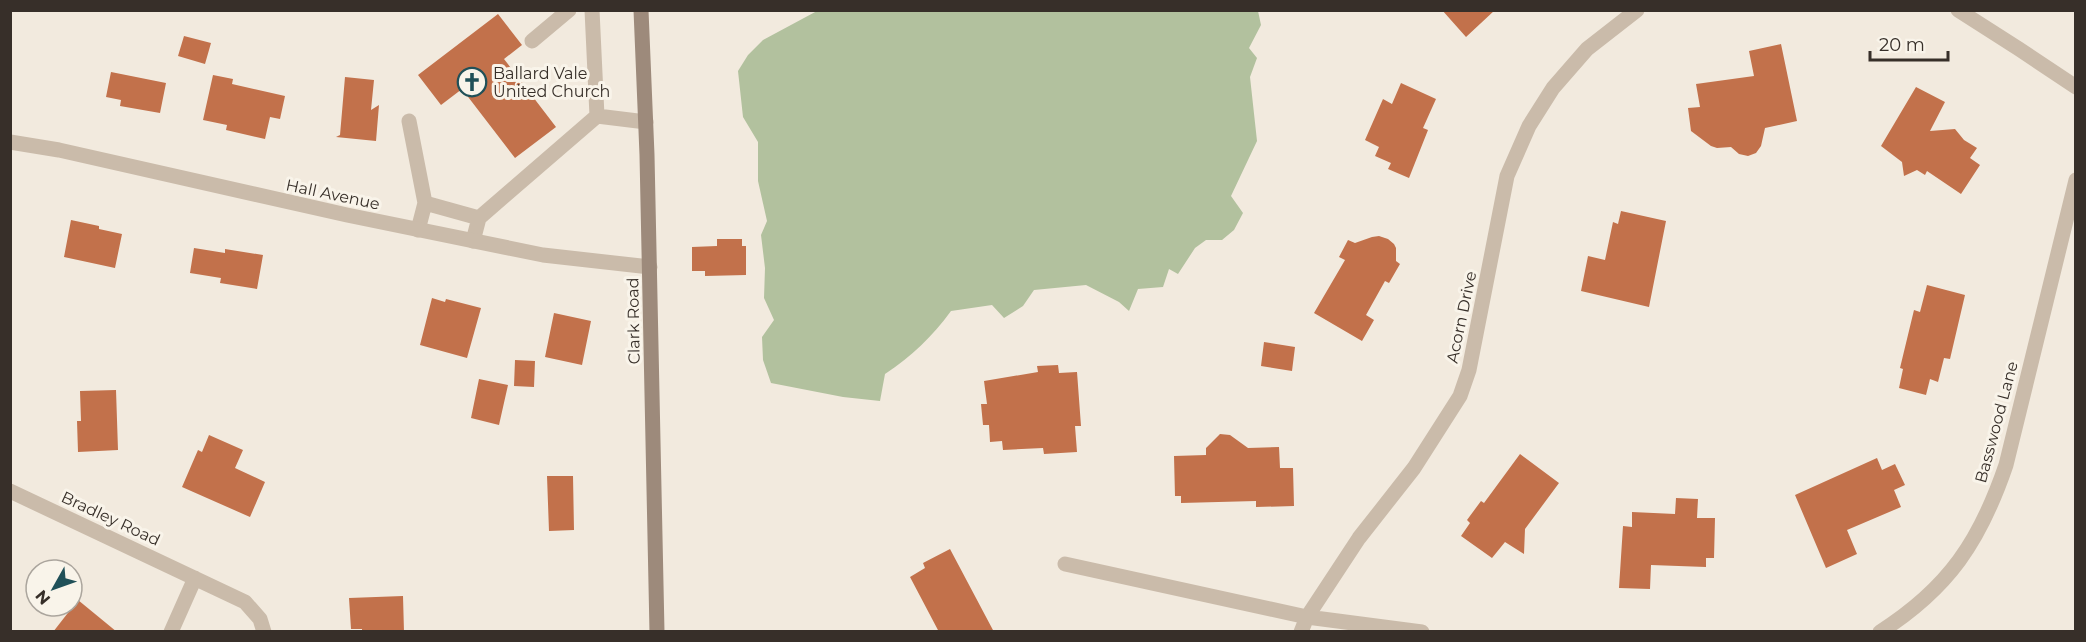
<svg xmlns="http://www.w3.org/2000/svg" width="2086" height="642" font-family="Montserrat,sans-serif">
	<style>
		.green { fill: #b2c19e }
		.building { fill: #c2714b }
		.lines { fill: none; stroke-linecap: round; stroke-linejoin: round }
		.lane { stroke: #cabbaa; stroke-width: 15 }
		.street { stroke: #cabbaa; stroke-width: 15 }
		.secondary { stroke: #9d8a7b; stroke-width: 15 }
		.labels { text-anchor: middle; stroke-width: 6; stroke-linejoin: round; paint-order: stroke }
		.poi-label { font-size: 16px; fill: #372f29; stroke: #f9f4ea; text-anchor: start }
		.street-label { font-size: 16px; fill: #372f29; stroke: #f9f4ea }
	</style>
	<rect width="100%" height="100%" fill="#f2eade"/>
	<path class="green" d="M1258 11 1261 25 1249 48 1257 58 1250 77 1257 141 1231 196 1243 213 1234 230 1222 240H1206L1195 248 1178 274 1169 269 1163 287 1138 289 1129 311 1119 302 1086 285 1034 290 1023 306 1004 318 992 305 951 311C932 337 912 356 885 374L880 401 843 397 771 383 763 360 762 337 774 320 764 298 765 268 761 235 767 221 758 181V142L743 117 738 71 748 55 763 40 817 11Z"/>
	<path class="building" d="M1442 10H1495L1466 37Z
		M498 14 522 45 504 59 556 127 515 158 462 89 441 105 418 75Z
		M184 36 211 43 205 64 178 56Z
		M1781 44 1797 121 1765 128 1761 146 1756 153 1748 156 1739 154 1731 147 1717 148 1711 146 1691 131 1688 108 1700 107 1696 84 1754 76 1749 51Z
		M111 72 166 83 160 113 120 106 121 100 106 97Z
		M213 75 233 79 232 84 285 96 280 119 270 117 265 139 226 130 227 125 203 120Z
		M345 77 374 80 371 110 379 105 376 141 336 137 340 135Z
		M1401 83 1436 99 1423 128 1428 130 1409 178 1388 169 1391 163 1375 156 1379 147 1365 140 1383 99 1392 104Z
		M1916 87 1945 102 1930 131 1955 129 1964 140 1977 148 1970 158 1980 165 1961 194 1927 171 1925 175 1917 170 1904 176 1902 162 1881 146Z
		M1621 211 1666 221 1649 307 1581 291 1588 256 1605 260 1613 222 1618 224Z
		M71 220 99 226V229L122 234 115 268 64 257Z
		M1379 236 1388 239 1394 244 1396 248V261L1400 264 1389 283 1385 281 1366 315 1374 320 1362 341 1314 313 1345 260 1339 257 1348 240 1355 243 1372 237Z
		M717 239H742V246H746V275L705 276V271H692V247L717 246Z
		M194 248 225 253V249L263 255 257 289 220 283 221 278 190 273Z
		M1927 285 1965 295 1950 359 1944 358 1938 382 1930 379 1926 395 1899 388 1903 369 1900 368 1914 310 1920 312Z
		M432 298 445 302 446 299 481 308 467 358 420 345Z
		M554 313 591 321 582 365 545 357Z
		M1264 342 1295 347 1292 371 1261 366Z
		M515 360 535 361 534 387 514 386Z
		M1058 365 1059 373 1077 372 1081 426H1075L1077 452 1044 454 1043 448 1003 450 1002 441 990 442 989 425H983L981 404H987L984 381 1038 372 1037 366Z
		M479 379 508 385 499 425 471 418Z
		M116 390 118 450 78 452 77 421H81L80 391Z
		M1220 434 1230 435 1248 448 1279 447 1280 468H1293L1294 506 1256 507V501L1181 503V496H1175L1174 456 1206 455V448Z
		M209 435 243 450 235 468 265 482 250 517 182 487 198 450 202 452Z
		M1520 454 1559 483 1525 529 1524 554 1505 542 1492 558 1461 536 1470 523 1467 520 1481 501 1484 503Z
		M1877 458 1882 470 1895 464 1905 485 1894 490 1901 507 1847 530 1857 554 1826 568 1795 495Z
		M547 476H573L574 530 549 531Z
		M1676 498 1698 499 1697 518H1715L1714 558H1706V567L1651 565 1650 589 1619 588 1623 526 1632 527V512L1675 514Z
		M950 549 994 632H939L910 577 925 568 923 563Z
		M403 596 404 632H362V629H351L349 598Z
		M78 600 117 632H53Z"/>
	<g class="lines">
		<path class="lane" d="M592 10 597 116
			M532 41 569 10
			M409 121 425 203
			M418 230 425 203 479 218
			M473 241 479 218 597 116 646 122"/>
		<path class="street" d="M1958 10 2019 49 2076 87
			M10 142 59 150 347 215 543 255 650 267
			M10 491 245 602 260 619 264 632
			M1065 564 1307 617 1422 632
			M171 632 195 578
			M1301 632 1307 617 1359 538 1414 468 1460 396 1469 370 1507 176 1529 126 1553 88 1587 49 1637 10
			M1880 632C1949 588 1980 541 2006 465L2076 180"/>
		<path class="secondary" d="M641 10 647 155 657 632"/>
	</g>
	<defs>
		<g id="church-ring" transform="scale(1.5)"><circle r="9.5" fill="#f9f4ea" stroke="#205058" stroke-width="1.5"/><path d="M-1.2-6h2.4v3.5h3.3v2.4h-3.3V6h-2.4V-.1h-3.3v-2.4h3.3Z" fill="#205058"/></g>
	</defs>
	<g fill-rule="evenodd">
		<use href="#church-ring" x="472" y="82"/>
	</g>
	<g class="labels">
		<g class="poi-label">
			<text x="493" y="79">Ballard Vale<tspan x="493" dy="18">United Church</tspan></text>
		</g>
		<g class="street-label">
			<text transform="translate(333 194) rotate(12)" y="6">Hall Avenue</text>
			<text transform="translate(1461 317) rotate(-78)" y="6">Acorn Drive</text>
			<text transform="translate(633 321) rotate(-91)" y="6">Clark Road</text>
			<text transform="translate(1996 422) rotate(-75)" y="6">Basswood Lane</text>
			<text transform="translate(111 518) rotate(25)" y="6">Bradley Road</text>
		</g>
	</g>
	<rect width="2086" height="642" fill="none" stroke="#372f29" stroke-width="24"/>
	<g transform="translate(54 588) rotate(230)"><circle r="28" fill="#f9f4ea" stroke="#aba59d" stroke-width="1.5"/>
	<path d="M0-4.5L10 22L0 15L-10 22Z" fill="#205058"/>
	<text y="-9" font-size="16" font-weight="bold" text-anchor="middle" fill="#372f29">N</text>
	</g>
	<path d="M1870 51v9h78v-9" fill="none" stroke="#372f29" stroke-width="3"/>
	<text x="1879" y="51" font-size="18" fill="#372f29" stroke="#f9f4ea" stroke-width="4.5" paint-order="stroke">20 m</text>
</svg>
